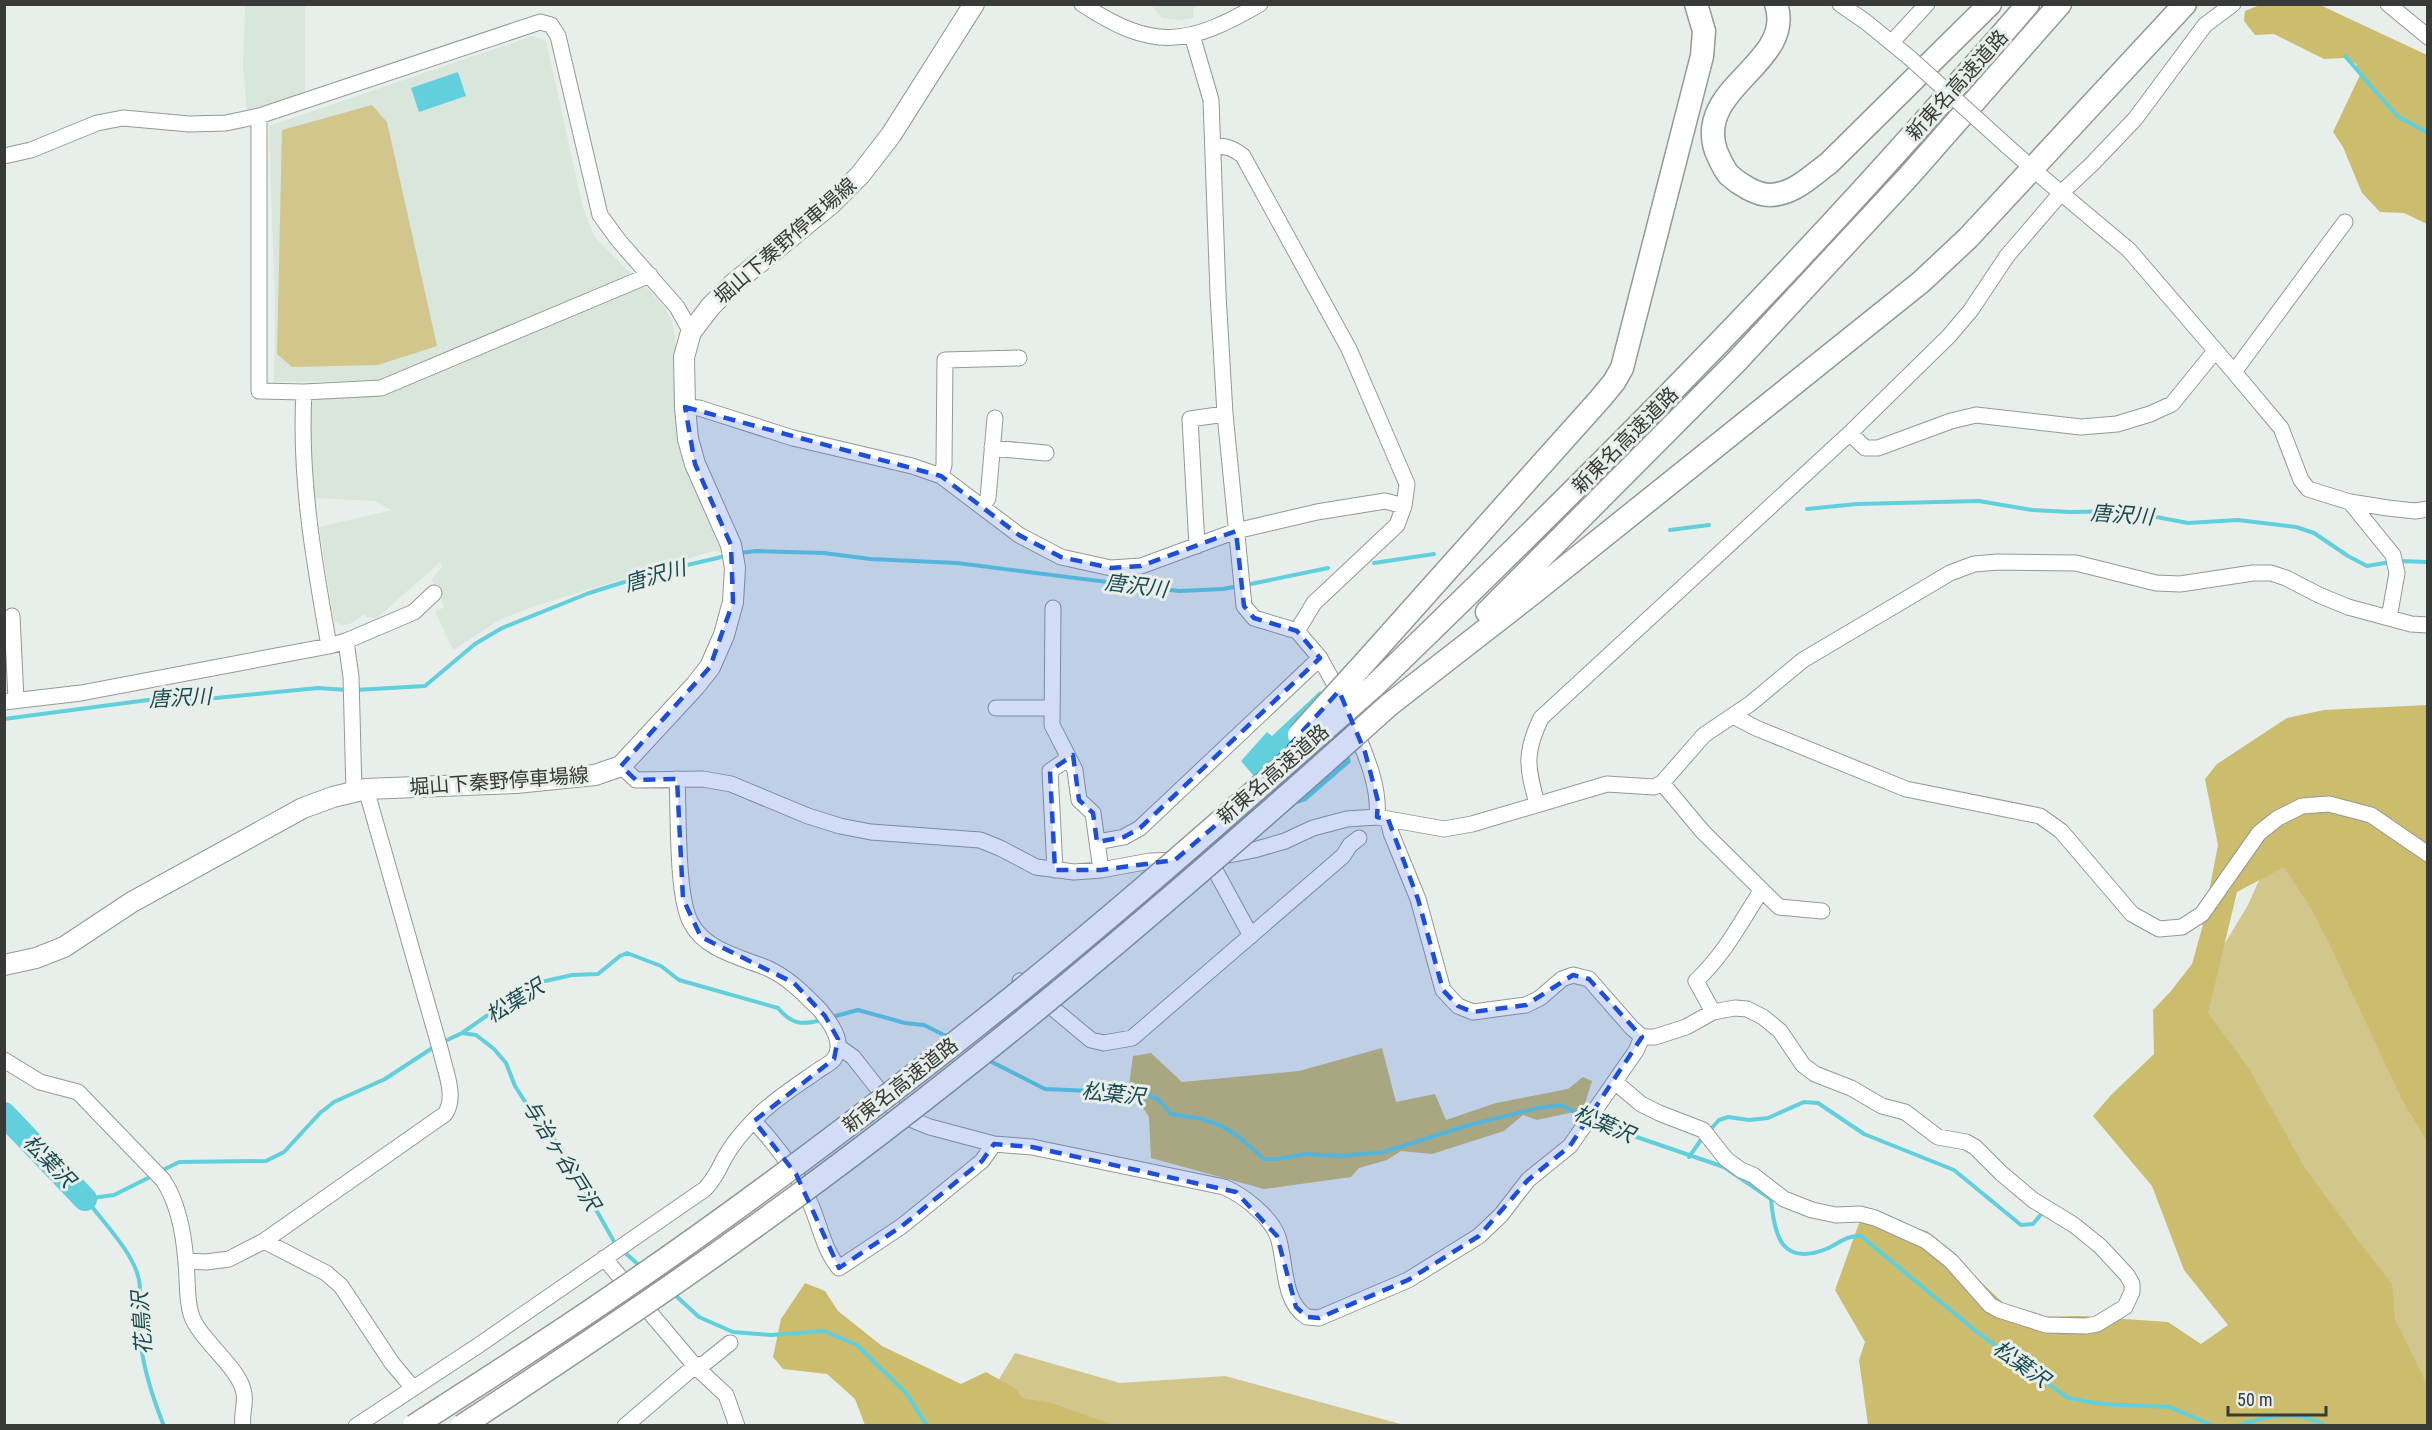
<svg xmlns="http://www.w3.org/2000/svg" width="2432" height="1430" font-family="'Roboto Condensed','Noto Sans JP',sans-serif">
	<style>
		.built { fill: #d9e6dc }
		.green { fill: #d2c68c }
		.forest { fill: #ccbc6d }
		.water { fill: #61cfdc }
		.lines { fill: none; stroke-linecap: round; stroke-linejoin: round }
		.stream { stroke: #61cfdc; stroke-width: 4 }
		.river { stroke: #61cfdc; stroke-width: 24 }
		.minor-casing { stroke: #939994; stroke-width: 17 }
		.major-casing { stroke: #939994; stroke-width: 22 }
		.highway-casing { stroke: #939994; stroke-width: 25 }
		.minor { stroke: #fff; stroke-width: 15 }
		.major { stroke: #fff; stroke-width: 20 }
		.highway { stroke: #fff; stroke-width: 22 }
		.minor-bridge-casing { stroke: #939994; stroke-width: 17; stroke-linecap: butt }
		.highway-bridge-casing { stroke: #939994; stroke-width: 25; stroke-linecap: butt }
		.minor-bridge { stroke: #fff; stroke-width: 15 }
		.highway-bridge { stroke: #fff; stroke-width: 22 }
		.marked { fill: #1d4ed8; fill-opacity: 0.2; stroke: #1d4ed8; stroke-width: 4.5; stroke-dasharray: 12 8; stroke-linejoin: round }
		.labels { text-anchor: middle; stroke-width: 6; stroke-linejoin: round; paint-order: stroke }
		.street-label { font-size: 20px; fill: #383a38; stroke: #e8efea }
		.water-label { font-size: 21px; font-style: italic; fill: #18494f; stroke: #e8efea }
	</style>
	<rect width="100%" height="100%" fill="#e8efea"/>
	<path class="built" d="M245 5H305V93L247 112 243 67Z
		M1151 5H1197L1193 10V18L1181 20 1162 18Z
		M532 36 546 41 583 208 594 236 631 274 382 380 274 382 275 310 269 126Z
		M641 287H646L665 308 672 322 676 345 673 366 675 419 681 452 721 552 713 551 538 605 499 620 453 650 435 612 444 607 432 579 442 567 440 562 377 618 367 617 364 614 350 624 341 625 334 621 319 527 392 510 374 501 314 498 310 474V405L316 397 393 391Z"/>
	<path class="green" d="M372 105 387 122 437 346 378 365 292 367 277 354 282 130Z
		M2273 849 2427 875V1406L2361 1304 2198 995 2216 958 2248 905Z
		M1015 1353 1120 1383 1225 1376 1404 1425H1032L987 1399Z"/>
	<path class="forest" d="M2260 5H2320L2427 55V224L2404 213 2380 212 2362 193 2343 147 2333 132 2360 75 2356 64 2344 58 2324 59 2274 34 2255 35 2244 21 2245 11Z
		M2427 705V1141L2402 1100 2330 945 2312 910 2284 867 2237 892 2208 1013 2250 1070 2303 1165 2359 1242 2392 1284 2395 1319 2427 1385V1425H1868L1859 1360 1865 1342 1835 1290 1862 1215 1927 1231 2018 1317 2082 1316 2168 1322 2201 1344 2228 1325 2184 1270 2152 1186 2093 1116 2111 1095 2154 1054 2153 1010 2171 991 2192 964 2202 928 2218 845 2205 779 2217 764 2287 718 2324 710Z
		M1382 1048 1396 1102 1435 1094 1446 1120 1496 1103 1568 1089 1583 1077 1592 1081 1583 1110 1537 1120 1523 1115 1504 1131 1432 1154 1401 1151 1387 1160 1359 1168 1351 1177 1264 1189 1151 1158 1149 1117 1129 1086 1133 1056 1151 1053 1182 1082 1299 1071Z
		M805 1283 825 1291 838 1311 882 1346 961 1384 986 1372 1016 1389 1022 1398 1052 1403 1113 1425H865L855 1399 827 1374 783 1369 773 1357 781 1319Z"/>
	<path class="water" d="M458 72 466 96 419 112 411 88Z
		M1320 691 1333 708 1351 762 1306 801 1282 809 1241 761 1267 732 1272 736Z"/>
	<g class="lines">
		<path class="stream" d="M2345 56 2397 116 2428 133
			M1807 509 1857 504 1979 501 2032 510 2070 512 2125 511 2188 523 2238 520 2296 527 2314 533 2348 556 2367 566 2391 562
			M1670 530 1709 525
			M740 553 756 551 824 553 870 559 957 563 1179 591 1223 589 1239 586
			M2398 561 2428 562
			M1374 563 1434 554
			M1246 585 1328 568
			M355 690 425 686 475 644 502 628 589 593 653 573 726 556
			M4 719 148 700 216 698 318 688 347 690
			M832 1017 858 1010 905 1023 924 1025 950 1038
			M462 1033 476 1035 494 1049 506 1063 515 1086 540 1125 560 1146 616 1245
			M443 1042 462 1033 495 1010 525 996 541 982 572 975 598 974 620 956 627 953 661 966 679 980 778 1008C792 1025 802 1025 822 1020
			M988 1060 1045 1089 1138 1093 1158 1099 1171 1114 1202 1119 1222 1126 1238 1136 1264 1159H1277L1306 1154 1340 1156 1384 1152 1469 1125 1538 1108 1561 1105 1587 1118
			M1593 1122 1724 1167 1771 1199C1774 1234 1781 1267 1826 1249 1838 1244 1847 1235 1861 1236L1977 1332 2068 1398 2101 1404 2170 1407 2214 1426
			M1708 1132 1719 1120 1728 1117 1749 1120 1768 1118 1804 1102 1818 1103 1864 1134 1954 1170 2021 1225 2033 1224 2043 1212
			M1689 1157 1703 1137
			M161 1171 179 1162 266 1161 284 1152 320 1113 334 1102 385 1079 437 1045
			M85 1199 114 1195 154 1175
			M86 1199C102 1221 134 1253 139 1280 142 1295 138 1312 139 1327 141 1362 151 1394 164 1426
			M622 1250 641 1267
			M674 1294 699 1317 733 1332 771 1335 824 1331 857 1345 907 1394 927 1426
			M2237 1426C2264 1416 2299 1408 2325 1426"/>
		<path class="river" d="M4 1114 85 1199"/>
		<g class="minor-casing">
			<path id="minor" d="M1082 4C1153 51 1188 46 1260 4
				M1840 4 1866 22 1910 58
				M2388 4 2428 37
				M1192 35 1211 100 1218 294 1225 414 1244 606 1254 618 1297 631 1320 658 1342 698
				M1892 42 1927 4
				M259 116V391L304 392 381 388 650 275
				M1214 146C1226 146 1233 148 1243 156L1349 349 1407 484 1404 506 1397 525 1314 603 1297 631
				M2007 146 2024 161
				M4 156 31 150 97 123 123 118 189 124 226 123 259 116 540 22 551 25 558 36 600 215 619 241 677 307 691 332
				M2042 177 2129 250 2234 372 2281 428 2301 480 2308 489 2350 502 2388 508 2415 511 2428 509
				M2234 372 2345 222
				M304 392C299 477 314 562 329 646
				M685 407 699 408 793 438 912 466 941 476 1019 535 1061 557 1111 568 1141 566 1236 531 1317 512 1385 501 1404 506
				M1850 433 1865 448H1878L1951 421 1976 415 2081 427 2117 424 2150 414 2172 404 2215 351
				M992 448 1046 453
				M941 476 944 465 945 360 1019 358
				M2350 502 2393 555 2397 573 2389 618
				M982 507 988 498 995 418
				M1197 546 1190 419 1225 414
				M1053 608 1052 725 1075 770 1079 800 1093 813 1101 870
				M12 616 16 700
				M346 641 351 677 354 791
				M4 702 81 693 329 646 346 641 414 612 434 593
				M996 708H1052
				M1733 716 1756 728 1906 789 2040 816 2061 831 2132 914 2159 929 2182 927 2202 914 2259 833 2278 818 2302 806 2329 804 2371 815 2428 854
				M1354 726C1365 754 1380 786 1377 817
				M621 766 636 780 703 779 731 784 808 816 840 826 871 832 980 840 1000 848 1036 867 1074 872 1101 870 1150 861 1209 859 1254 850 1285 841 1313 828 1347 819 1377 817 1444 829 1472 824 1607 784 1654 787 1662 783 1704 735 1750 704 1803 660 1950 573 1974 564 1998 562 2076 563 2156 583 2180 584 2253 573H2271L2286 578 2319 595 2348 607 2411 624 2428 625
				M1662 783 1703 832 1779 907 1822 911
				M1537 804C1527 766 1524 754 1541 718L1850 433 1949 336 1971 310 2007 256 2061 193 2091 165 2135 119 2205 25 2233 4
				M1388 819 1391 833 1418 899 1443 990 1458 1006 1473 1012 1526 1005 1540 998 1562 979 1573 975 1589 979 1631 1027 1642 1037H1655L1686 1027 1713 1012 1735 1008 1747 1009 1763 1017 1780 1031 1803 1065 1815 1074 1851 1088 1882 1106 1905 1112 1938 1137 1966 1142 1975 1147 2001 1173 2033 1200 2074 1225 2100 1246 2127 1275 2132 1284V1292L2125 1307 2097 1324 2086 1326 2046 1325 1999 1310 1990 1305 1951 1261 1926 1241 1875 1218 1860 1214 1836 1215 1812 1210 1784 1199 1753 1175 1741 1170 1726 1159 1703 1130 1659 1113 1641 1104 1615 1082
				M1097 842 1124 837 1140 828 1320 658
				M1209 859 1251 936
				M1055 870 1050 771 1069 758
				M1020 981 1091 1040 1104 1043 1132 1038 1343 856 1350 845 1359 838
				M1713 1012 1696 981C1726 952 1739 925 1761 891
				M839 1047 853 1057 898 1114 930 1127 994 1144 1032 1147 1224 1187C1243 1195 1271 1217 1278 1237 1286 1261 1282 1302 1307 1317L1319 1318 1408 1280 1479 1236 1501 1215 1528 1180 1570 1146 1636 1051 1642 1037
				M4 1060 40 1082 78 1092 163 1180C179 1204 184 1235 186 1263 188 1280 186 1298 191 1314 198 1339 241 1368 244 1394 246 1404 241 1414 243 1426
				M754 1121C776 1145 799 1174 811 1205 820 1226 824 1250 839 1268L902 1226 982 1161 994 1144
				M264 1241 326 1273 341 1286 392 1363 413 1388
				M604 1258 695 1366 726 1395 737 1426
				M186 1261 206 1262 229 1259 264 1241 445 1114C457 1097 445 1071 441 1052L366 789
				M356 1426 479 1345 705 1189C714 1179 718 1171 724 1159 732 1144 746 1128 758 1116 775 1099 796 1086 816 1072 821 1068 830 1064 834 1059 846 1043 830 1022 820 1010 803 993 789 978 767 968 740 957 705 950 691 923 676 896 679 813 677 779
				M625 1426 695 1366 705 1363 730 1343"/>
		</g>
		<g class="major-casing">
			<path id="major" d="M4 965 36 958 64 947 132 902 303 808 333 797 366 789 516 783 595 775 621 766 695 686 710 667 724 635 733 602 735 568 731 545 695 464 688 439 685 407 684 357 691 332 711 306 733 284 831 204 860 175 891 135 974 4"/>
		</g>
		<g class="highway-casing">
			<path id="highway" d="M1776 4C1796 63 1694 87 1716 151 1720 160 1723 168 1729 175 1739 184 1756 195 1770 195 1794 194 1810 177 1829 163L1990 4
				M1487 612 1736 362 1908 177 2060 4
				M1358 670 1600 399 1614 382 1622 368 1702 56 1704 31 1696 4
				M1373 687C1564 502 1753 315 1930 115 1963 78 1996 42 2028 4
				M1389 705 1533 593 1921 282 1968 238 2185 4"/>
		</g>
		<use href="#minor" class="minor"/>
		<use href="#major" class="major"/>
		<use href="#highway" class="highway"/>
		<g class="minor-bridge-casing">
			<path id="minor-bridge" d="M1910 58 2007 146"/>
		</g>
		<g class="highway-bridge-casing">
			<path id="highway-bridge" d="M1299 735 1358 670
				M414 1426C474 1387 534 1349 593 1309 724 1221 851 1125 975 1027 1112 919 1242 802 1373 687
				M462 1426C555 1365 647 1304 736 1240 966 1077 1180 893 1389 705"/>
		</g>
		<use href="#minor-bridge" class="minor-bridge"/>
		<use href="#highway-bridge" class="highway-bridge"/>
	</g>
	<path class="marked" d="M685 407 941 476 1019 535 1061 557 1111 568 1141 566 1236 531 1244 606 1254 618 1297 631 1320 658 1140 828 1124 837 1097 842 1093 813 1079 800 1073 755 1050 771 1055 870H1101L1175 860 1223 819 1339 691 1365 752 1378 801 1377 817 1388 819 1418 899 1443 990 1458 1006 1473 1012 1526 1005 1573 975 1589 979 1642 1037 1570 1146 1528 1180 1479 1236 1408 1280 1319 1318 1307 1317 1296 1307 1277 1236 1236 1192 1032 1147 994 1144 982 1161 902 1226 839 1268 796 1174 754 1121 834 1059 838 1039 825 1016 794 983 701 937 683 899 677 779 636 780 621 766 710 667 733 602 731 545 695 464Z"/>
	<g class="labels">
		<g class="street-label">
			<text transform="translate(1957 85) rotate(-48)" y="7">新東名高速道路</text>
			<text transform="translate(785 241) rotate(-41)" y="7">堀山下秦野停車場線</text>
			<text transform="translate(1625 440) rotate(-45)" y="7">新東名高速道路</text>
			<text transform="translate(1273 774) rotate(-41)" y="7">新東名高速道路</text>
			<text transform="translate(499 781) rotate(-4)" y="7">堀山下秦野停車場線</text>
			<text transform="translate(900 1085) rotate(-38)" y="7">新東名高速道路</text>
		</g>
		<g class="water-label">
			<text transform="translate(2122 515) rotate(4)" y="7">唐沢川</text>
			<text transform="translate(655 576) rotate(-16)" y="7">唐沢川</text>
			<text transform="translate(1136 586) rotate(7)" y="7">唐沢川</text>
			<text transform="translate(180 698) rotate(-3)" y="7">唐沢川</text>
			<text transform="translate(515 1001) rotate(-31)" y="7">松葉沢</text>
			<text transform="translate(1113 1094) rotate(6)" y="7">松葉沢</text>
			<text transform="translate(1604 1124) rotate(23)" y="7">松葉沢</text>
			<text transform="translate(561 1155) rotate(58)" y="7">与治ヶ谷戸沢</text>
			<text transform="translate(49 1161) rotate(46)" y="7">松葉沢</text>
			<text transform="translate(142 1323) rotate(-94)" y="7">花鳥沢</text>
			<text transform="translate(2021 1364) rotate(36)" y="7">松葉沢</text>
		</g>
	</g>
	<rect width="2432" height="1430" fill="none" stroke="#383a38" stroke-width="12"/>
	<path d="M2228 1406v9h98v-9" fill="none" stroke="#383a38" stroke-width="3"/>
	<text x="2237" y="1406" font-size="18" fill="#383a38" stroke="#e8efea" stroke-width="4.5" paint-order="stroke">50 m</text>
</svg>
